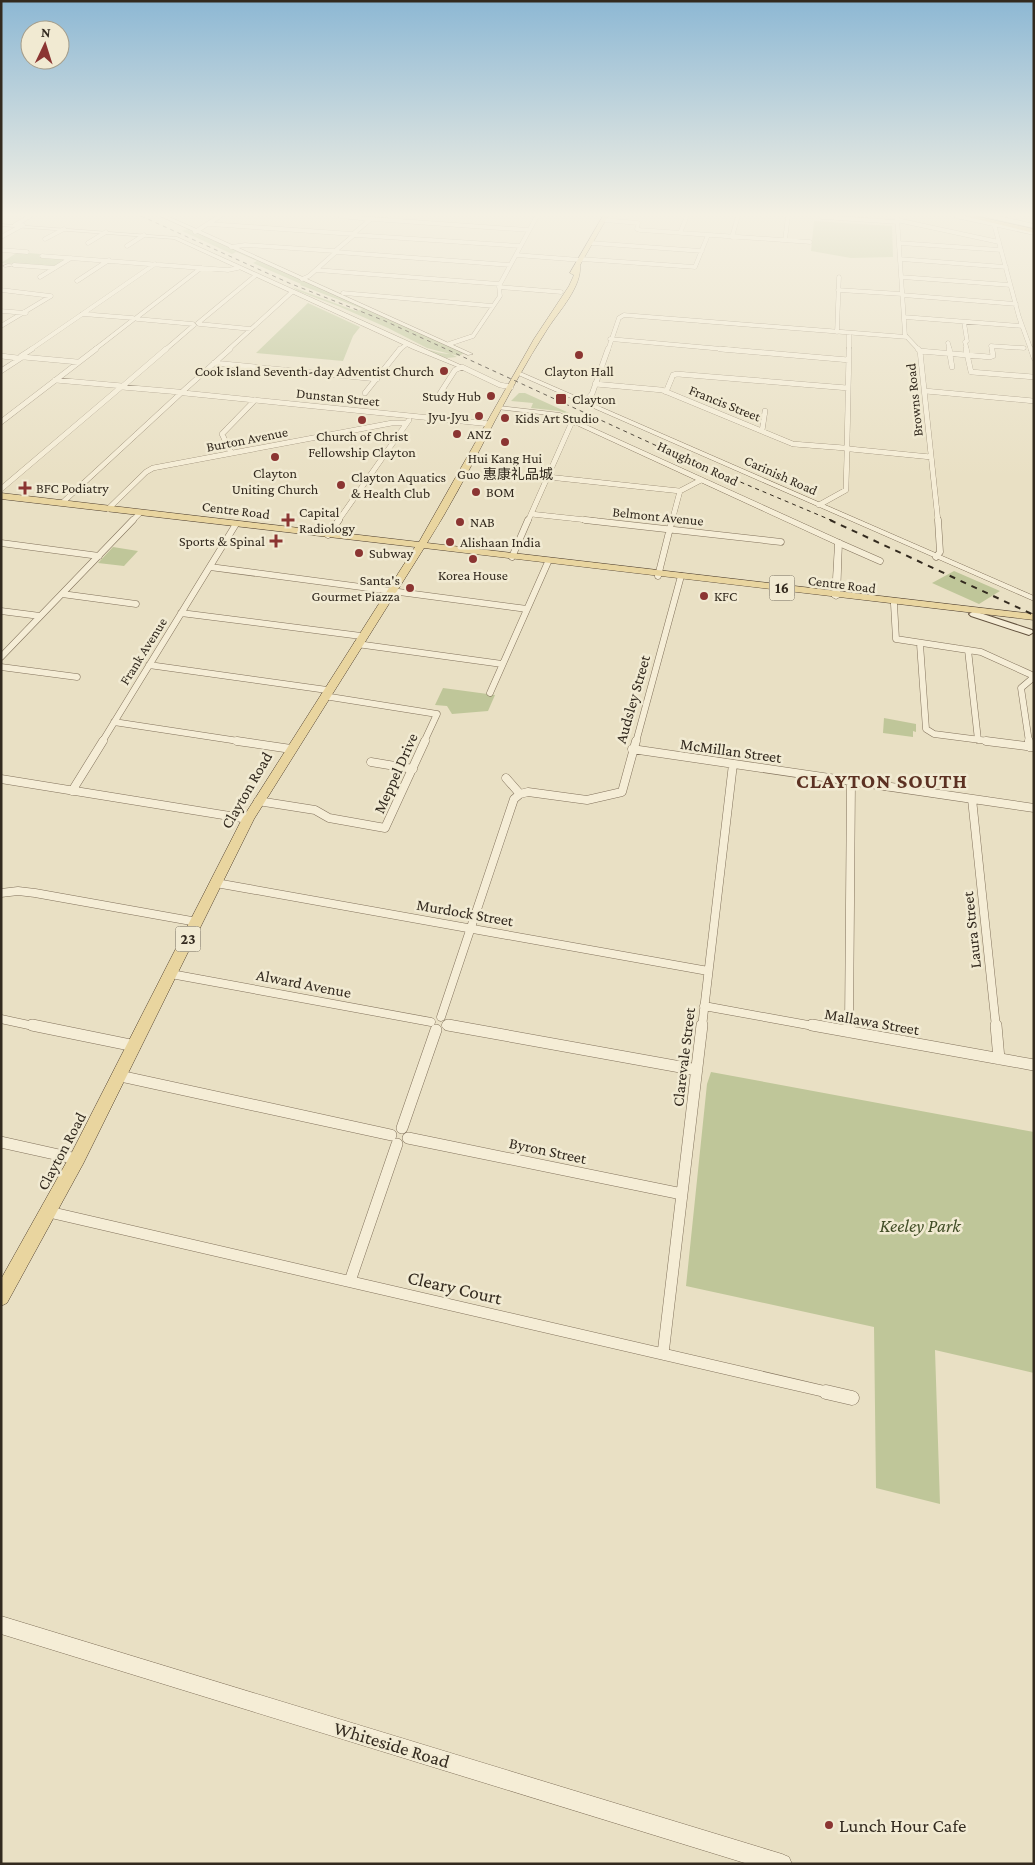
<svg xmlns="http://www.w3.org/2000/svg" width="1035" height="1865" font-family="'Crimson Pro','Noto Sans SC',serif">
	<style>
		.green { fill: #bfc699 }
		.lines { fill: none; stroke-linecap: round; stroke-linejoin: round }
		.minor-far5-casing { stroke: #82725c; stroke-width: 4.5 }
		.minor-far4-casing { stroke: #82725c; stroke-width: 5.5 }
		.minor-far3-casing { stroke: #82725c; stroke-width: 7 }
		.minor-far2-casing { stroke: #82725c; stroke-width: 9 }
		.minor-far1-casing { stroke: #82725c; stroke-width: 12 }
		.minor-casing { stroke: #82725c; stroke-width: 15 }
		.tertiary-casing { stroke: #82725c; stroke-width: 1 }
		.secondary-casing { stroke: #64533f; stroke-width: 2 }
		.primary-casing { stroke: #504030; stroke-width: 1 }
		.trunk-casing { stroke: #504030; stroke-width: 1 }
		.minor-far5 { stroke: #f5edd6; stroke-width: 4 }
		.minor-far4 { stroke: #f5edd6; stroke-width: 5 }
		.minor-far3 { stroke: #f5edd6; stroke-width: 6 }
		.minor-far2 { stroke: #f5edd6; stroke-width: 8 }
		.minor-far1 { stroke: #f5edd6; stroke-width: 11 }
		.minor { stroke: #f5edd6; stroke-width: 14 }
		.tertiary { fill: #f5edd6; fill-rule: evenodd }
		.secondary { fill: #f5edd6; fill-rule: evenodd }
		.primary { fill: #e9d59f; fill-rule: evenodd }
		.trunk { fill: #ddbc7e; fill-rule: evenodd }
		.rail-far1 { stroke: #332a1f; stroke-width: 1; stroke-dasharray: 4 4; stroke-linecap: butt }
		.rail { stroke: #332a1f; stroke-width: 2; stroke-dasharray: 6 6; stroke-linecap: butt }
		.poi-dot { fill: #8b3532; stroke: #f1ead2; stroke-width: 2 }
		.labels { text-anchor: middle; stroke-width: 5; stroke-linejoin: round; paint-order: stroke }
		.far-poi-label { font-size: 14px; fill: #332a1f; stroke: #f1ead2; text-anchor: start }
		.far-street-label { font-size: 14px; fill: #332a1f; stroke: #f1ead2 }
		.shield { fill: #f1ead2; stroke: #6c6455; stroke-width: 1 }
		.shield-label { font-size: 15px; font-weight: bold; fill: #332a1f }
		.street-label { font-size: 16px; fill: #332a1f; stroke: #f1ead2 }
		.near-park-label { font-size: 19px; font-style: italic; fill: #424e27; stroke: #f1ead2 }
		.near-street-label { font-size: 19px; fill: #332a1f; stroke: #f1ead2 }
		.near-poi-label { font-size: 19px; fill: #332a1f; stroke: #f1ead2; text-anchor: start }
		.district-label { font-size: 21px; font-weight: bold; letter-spacing: 1px; fill: #5c3122; stroke: #f1ead2 }
	</style>
	<rect width="100%" height="100%" fill="#e9e0c4"/>
	<path class="green" d="M814 221 892 226 893 257 851 258 811 251Z
		M188 229 464 353 459 356 451 354 457 357 446 358 419 349C430 349 440 354 450 354L427 348 388 328 338 306 298 291 292 287 356 311 363 309 300 285 301 284 253 263 257 261 236 252 232 254 182 231Z
		M18 252 40 254 39 257 68 258 55 267 1 263Z
		M308 303 360 327 353 336 343 361 256 353Z
		M519 393H525L580 418 559 411 531 408 533 403 511 401Z
		M113 547 138 551 124 566 98 563Z
		M954 571 1000 591 979 604 932 583Z
		M443 688 495 695 488 711 452 714 447 706 435 705Z
		M884 718 916 724V732L913 731V737L883 733Z
		M711 1072 1034 1132V1373L935 1350 940 1504 876 1488 874 1327 686 1286 707 1084Z"/>
	<g class="lines">
		<g class="minor-far5-casing">
			<path id="minor-far5" d="M340 216 369 219
				M897 216 905 335 919 350
				M956 216 1034 233
				M990 216 1034 226
				M822 217 897 222
				M372 219 529 230
				M604 220 638 223 637 229 640 230 810 242
				M897 220 999 242
				M209 224 353 234
				M994 224 1019 317 1031 350
				M15 225 30 216
				M195 232 220 216
				M680 233 687 216
				M353 234 371 219
				M355 235 520 246
				M1 237 23 225
				M732 237 738 216
				M45 239 64 229
				M785 240 788 216
				M88 243 106 232
				M591 243 702 251
				M899 243 1001 250
				M127 246 144 235
				M231 247 245 245 334 251
				M1 250 27 252
				M335 251 354 235
				M336 252 510 265
				M516 255 581 260
				M42 256 228 270 238 268
				M581 259 695 267 708 235
				M900 259 1006 267
				M14 265 55 268
				M316 270 500 284
				M40 277 71 258
				M901 277 1010 285
				M302 279 309 276 336 252
				M77 281 109 260
				M499 287 561 292
				M1 290 51 296 1 326
				M838 290 902 294
				M343 293 493 306
				M902 295 1016 304
				M1 311 26 313
				M82 314 133 318
				M904 317 1022 326
				M136 318 201 268
				M137 319 193 324
				M964 322 967 341
				M198 323 255 276
				M199 324 251 329
				M837 332 839 277
				M610 339 734 350
				M965 342 967 350
				M948 343 950 350
				M449 344 473 336 500 296 499 286 537 216
				M30 350 155 264
				M94 350 134 319
				M165 350 194 325
				M228 350 292 292
				M399 350 407 344
				M608 350 619 318 624 315 907 337
				M849 350V333
				M992 350 991 346 1024 348"/>
		</g>
		<g class="minor-far4-casing">
			<path id="minor-far4" d="M720 349 849 360
				M918 349 920 351 938 521
				M949 349 952 367
				M966 349 971 372 1034 377
				M1031 349 1034 358
				M920 351 990 357 993 356 992 349
				M1 356 18 358
				M21 356 32 349
				M23 357 78 362
				M214 363 377 379
				M1 371 21 358
				M55 380 123 386 166 349
				M595 384 662 390 793 444 845 448
				M183 391 230 349
				M925 391 1034 401
				M666 392 673 375 677 374 848 388
				M184 393 490 424
				M365 393 400 349
				M437 398 455 370 462 367 500 385 511 387
				M585 402 592 394 608 349
				M1 422 96 349
				M762 431 765 411
				M847 447 849 349
				M850 449 931 457
				M231 453 222 434 255 400
				M548 477 680 491
				M1 489 121 387 179 392
				M62 503 180 394
				M819 505 846 490 847 450
				M108 509 146 472 153 468 392 423H406
				M531 514 596 521
				M132 521 140 513
				M338 521 409 420
				M528 521 571 424 575 422
				M672 521 680 491 701 480"/>
		</g>
		<g class="minor-far3-casing">
			<path id="minor-far3" d="M585 520 781 542
				M328 535 339 520
				M1 543 99 556
				M839 543 880 561
				M512 557 528 520
				M936 557 940 552 938 520
				M210 567 527 609
				M658 576 672 520
				M62 594 136 604
				M894 604 896 639 981 652 1034 676
				M1 611 40 616
				M181 613 361 636
				M357 644 502 664
				M920 644 926 729 934 734 996 742
				M968 650 978 740
				M1 657 133 520
				M149 665 327 690
				M1 667 77 677
				M490 693 548 562
				M324 696 437 714 424 742
				M114 722 245 742
				M102 742 236 524
				M636 742 681 576
				M1029 742 1021 688 1034 677"/>
		</g>
		<g class="minor-far2-casing">
			<path id="minor-far2" d="M237 741 291 749
				M986 741 1034 747
				M1029 741 1030 747
				M632 749 1034 808
				M371 762 413 769
				M506 778 520 794
				M1 779 248 819
				M72 791 103 741
				M972 799 996 1027
				M258 801 315 810 329 818 385 828 425 741
				M216 883 708 971
				M1 893 18 891 35 893 197 922
				M171 974 431 1022
				M704 1006 819 1027
				M441 1017 514 799 520 794 528 792 587 800 622 792 636 741
				M1 1019 38 1027
				M446 1025 455 1027
				M702 1027 733 764
				M849 1027 851 781"/>
		</g>
		<g class="minor-far1-casing">
			<path id="minor-far1" d="M32 1025 135 1046
				M448 1025 697 1070
				M812 1025 1034 1065
				M996 1025 999 1059
				M849 1032V1025
				M120 1076 391 1135
				M402 1128 436 1030
				M408 1138 682 1194
				M1 1142 77 1159
				M49 1212 831 1393
				M350 1281 397 1144
				M663 1354 702 1025"/>
		</g>
		<g class="minor-casing">
			<path id="minor" d="M826 1392 852 1398"/>
		</g>
		<g class="tertiary-casing">
			<path id="tertiary" d="M160 216H167L199 230 473 354 468 355Z
				M1 224 177 237 465 367 460 368 413 349 174 239 1 226Z
				M8 264 16 265 5 267 3 266Z
				M518 371 1034 596V601L516 374V372Z
				M499 406 560 413 842 541 840 597 836 599 832 597 835 544 557 416 497 409 496 408Z
				M1 1616 782 1854 789 1857 792 1864H748L1 1634Z"/>
		</g>
		<g class="secondary-casing">
			<path id="secondary" d="M974 611 1032 630 1034 632 1029 635 1026 634 971 616 969 614Z"/>
		</g>
		<g class="primary-casing">
			<path id="primary" d="M603 216H608L580 265C582 287 559 311 548 328 503 397 471 474 427 543L1034 614V620L424 548 254 819 83 1164 7 1303 1 1306V1279L71 1154 242 819 415 547 1 499V493L419 542 534 339 569 286 574 275 570 273Z"/>
		</g>
		<g class="trunk-casing">
			<path id="trunk" d="M964 216H975L1034 229V233Z"/>
		</g>
		<use href="#minor-far5" class="minor-far5"/>
		<use href="#minor-far4" class="minor-far4"/>
		<use href="#minor-far3" class="minor-far3"/>
		<use href="#minor-far2" class="minor-far2"/>
		<use href="#minor-far1" class="minor-far1"/>
		<use href="#minor" class="minor"/>
		<use href="#tertiary" class="tertiary"/>
		<use href="#secondary" class="secondary"/>
		<use href="#primary" class="primary"/>
		<use href="#trunk" class="trunk"/>
		<path class="rail-far1" d="M141 216 289 283 385 321 681 457 833 521"/>
		<path class="rail" d="M830 520 1034 615"/>
	</g>
	<linearGradient id="sky" x2="0" y2="1"><stop stop-color="#8db8d4"/><stop offset="0.45" stop-color="#f5f1e4"/><stop offset="1" stop-color="#f5f1e4" stop-opacity="0"/></linearGradient>
	<rect width="1035" height="477" fill="url(#sky)"/>
	<g class="poi-dot">
		<circle cx="579" cy="355" r="5"/>
		<circle cx="444" cy="371" r="5"/>
		<circle cx="491" cy="396" r="5"/>
		<rect x="555" y="393" width="12" height="12" rx="2.5"/>
		<circle cx="479" cy="416" r="5"/>
		<circle cx="505" cy="418" r="5"/>
		<circle cx="362" cy="420" r="5"/>
		<circle cx="457" cy="434" r="5"/>
		<circle cx="505" cy="442" r="5"/>
		<circle cx="275" cy="457" r="5"/>
		<circle cx="341" cy="485" r="5"/>
		<path d="M22.5 480.5h5v5h5v5h-5v5h-5v-5h-5v-5h5z"/>
		<circle cx="476" cy="492" r="5"/>
		<path d="M285.5 512.5h5v5h5v5h-5v5h-5v-5h-5v-5h5z"/>
		<circle cx="460" cy="522" r="5"/>
		<path d="M273.5 533.5h5v5h5v5h-5v5h-5v-5h-5v-5h5z"/>
		<circle cx="450" cy="542" r="5"/>
		<circle cx="359" cy="553" r="5"/>
		<circle cx="473" cy="559" r="5"/>
		<circle cx="410" cy="588" r="5"/>
		<circle cx="704" cy="596" r="5"/>
		<circle cx="829" cy="1825" r="5"/>
	</g>
	<g class="labels">
		<g class="far-poi-label">
			<text x="434" y="376" text-anchor="end">Cook Island Seventh-day Adventist Church</text>
			<text x="579" y="376" text-anchor="middle">Clayton Hall</text>
			<text x="481" y="401" text-anchor="end">Study Hub</text>
			<text x="572" y="404">Clayton</text>
			<text x="469" y="421" text-anchor="end">Jyu-Jyu</text>
			<text x="515" y="423">Kids Art Studio</text>
			<text x="467" y="439">ANZ</text>
			<text x="362" y="441" text-anchor="middle">Church of Christ<tspan x="362" dy="16">Fellowship Clayton</tspan></text>
			<text x="505" y="463" text-anchor="middle">Hui Kang Hui<tspan x="505" dy="16">Guo 惠康礼品城</tspan></text>
			<text x="275" y="478" text-anchor="middle">Clayton<tspan x="275" dy="16">Uniting Church</tspan></text>
			<text x="351" y="482">Clayton Aquatics<tspan x="351" dy="16">&amp; Health Club</tspan></text>
			<text x="36" y="493">BFC Podiatry</text>
			<text x="486" y="497">BOM</text>
			<text x="299" y="517">Capital<tspan x="299" dy="16">Radiology</tspan></text>
			<text x="470" y="527">NAB</text>
			<text x="265" y="546" text-anchor="end">Sports &amp; Spinal</text>
			<text x="460" y="547">Alishaan India</text>
			<text x="369" y="558">Subway</text>
			<text x="473" y="580" text-anchor="middle">Korea House</text>
			<text x="400" y="585" text-anchor="end">Santa's<tspan x="400" dy="16">Gourmet Piazza</tspan></text>
			<text x="714" y="601">KFC</text>
		</g>
		<g class="far-street-label">
			<text transform="translate(338 397) rotate(6)" y="5">Dunstan Street</text>
			<text transform="translate(914 400) rotate(-96)" y="5">Browns Road</text>
			<text transform="translate(725 403) rotate(22)" y="5">Francis Street</text>
			<text transform="translate(247 439) rotate(-11)" y="5">Burton Avenue</text>
			<text transform="translate(698 463) rotate(25)" y="5">Haughton Road</text>
			<text transform="translate(781 475) rotate(24)" y="5">Carinish Road</text>
			<text transform="translate(236 510) rotate(7)" y="5">Centre Road</text>
			<text transform="translate(658 516) rotate(6)" y="5">Belmont Avenue</text>
			<text transform="translate(842 584) rotate(7)" y="5">Centre Road</text>
			<text transform="translate(143 651) rotate(-58)" y="5">Frank Avenue</text>
		</g>
		<g class="shield">
			<rect x="769.5" y="575.5" width="25" height="25" rx="4"/>
			<rect x="175.5" y="926.5" width="25" height="25" rx="4"/>
		</g>
		<g class="shield-label">
			<text x="782" y="593">16</text>
			<text x="188" y="944">23</text>
		</g>
		<g class="street-label">
			<text transform="translate(632 699) rotate(-74)" y="6">Audsley Street</text>
			<text transform="translate(731 750) rotate(8)" y="6">McMillan Street</text>
			<text transform="translate(395 773) rotate(-66)" y="6">Meppel Drive</text>
			<text transform="translate(246 790) rotate(-60)" y="6">Clayton Road</text>
			<text transform="translate(465 912) rotate(10)" y="6">Murdock Street</text>
			<text transform="translate(971 930) rotate(-96)" y="6">Laura Street</text>
			<text transform="translate(304 983) rotate(11)" y="6">Alward Avenue</text>
			<text transform="translate(872 1021) rotate(10)" y="6">Mallawa Street</text>
			<text transform="translate(683 1057) rotate(-83)" y="6">Clarevale Street</text>
			<text transform="translate(548 1150) rotate(12)" y="6">Byron Street</text>
			<text transform="translate(61 1151) rotate(-62)" y="6">Clayton Road</text>
		</g>
		<g class="near-park-label">
			<text x="920" y="1232">Keeley Park</text>
		</g>
		<g class="near-street-label">
			<text transform="translate(455 1287) rotate(13)" y="7">Cleary Court</text>
			<text transform="translate(392 1744) rotate(17)" y="7">Whiteside Road</text>
		</g>
		<g class="near-poi-label">
			<text x="839" y="1832">Lunch Hour Cafe</text>
		</g>
		<g class="district-label">
			<text x="882" y="788">CLAYTON SOUTH</text>
		</g>
	</g>
	<rect width="1035" height="1865" fill="none" stroke="#332a1f" stroke-width="5"/>
	<g transform="translate(45 45) rotate(4)"><circle r="24" fill="#f1ead2" stroke="#a59d8a"/>
	<path d="M0-4L9 19L0 12L-9 19Z" fill="#8b3532"/>
	<text y="-8" font-size="14" font-weight="bold" text-anchor="middle" fill="#332a1f">N</text>
	</g>
</svg>
